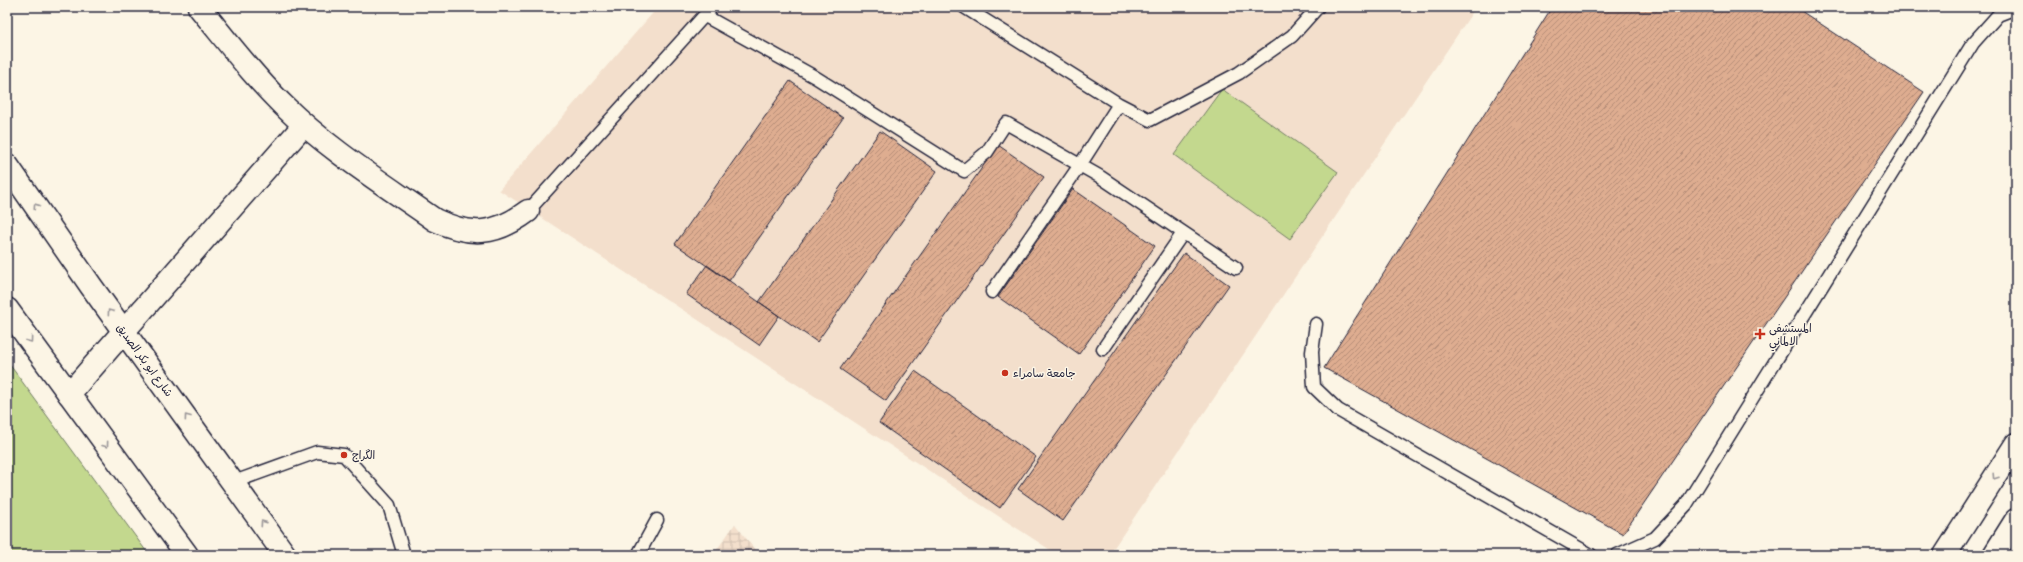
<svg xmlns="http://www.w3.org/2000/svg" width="2023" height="562" font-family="Sriracha,'Playpen Sans Arabic',sans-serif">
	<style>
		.built { fill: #f3dfcc }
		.industrial { fill: url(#industrial-grid) }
		.park { fill: #c3d88e; stroke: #727d64 }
		.building { fill: url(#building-hatch); stroke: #22223b }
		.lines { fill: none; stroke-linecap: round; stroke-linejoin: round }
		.service-casing { stroke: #22223b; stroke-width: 15 }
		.minor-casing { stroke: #22223b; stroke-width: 25 }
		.tertiary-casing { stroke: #22223b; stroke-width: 25 }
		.secondary-casing { stroke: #22223b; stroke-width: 25 }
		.service { stroke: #fcf5e5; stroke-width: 12 }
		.minor { stroke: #fcf5e5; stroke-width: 22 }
		.tertiary { stroke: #fcf5e5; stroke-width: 22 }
		.secondary { stroke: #fcf5e5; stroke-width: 22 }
		.oneway { stroke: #9a9698 }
		.poi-dot { fill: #c8321e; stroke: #fcf5e5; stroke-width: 1.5 }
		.labels { text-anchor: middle; stroke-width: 3; stroke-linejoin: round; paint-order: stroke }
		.poi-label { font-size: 11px; fill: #22223b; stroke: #fcf5e5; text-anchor: start }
		.street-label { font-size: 11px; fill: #22223b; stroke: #fcf5e5 }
	</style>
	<defs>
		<pattern id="industrial-grid" width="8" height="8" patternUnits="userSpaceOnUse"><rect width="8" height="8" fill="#f3dfcc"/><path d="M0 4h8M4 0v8" fill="none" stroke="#d0bfb0"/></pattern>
		<pattern id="building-hatch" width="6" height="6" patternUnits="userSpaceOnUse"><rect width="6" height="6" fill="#dead90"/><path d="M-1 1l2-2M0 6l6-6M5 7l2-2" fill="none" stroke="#b48c77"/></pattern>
	</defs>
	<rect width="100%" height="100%" fill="#fcf5e5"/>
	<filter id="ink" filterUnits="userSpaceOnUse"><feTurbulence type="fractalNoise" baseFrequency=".025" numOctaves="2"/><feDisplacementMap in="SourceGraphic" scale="8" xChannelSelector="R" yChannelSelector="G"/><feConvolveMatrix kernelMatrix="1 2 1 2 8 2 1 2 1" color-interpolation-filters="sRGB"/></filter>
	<g filter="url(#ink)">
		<path class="built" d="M658 7H1476L1109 555H1058L499 190Z"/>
		<path class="industrial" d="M735 524 759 555H713Z"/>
		<path class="park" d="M1222 89 1338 172 1290 239 1174 155Z
			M7 361 149 555H7Z"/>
		<path class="building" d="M1552 7H1795L1924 92 1623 534 1324 368Z
			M790 81 843 118 729 281 675 244Z
			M880 131 937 171 817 342 759 302Z
			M998 145 1044 177 886 401 840 369Z
			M1073 189 1155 246 1079 354 998 297Z
			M1184 253 1229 285 1063 521 1018 489Z
			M707 265 779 316 759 345 686 294Z
			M915 371 1036 457 1000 508 879 423Z"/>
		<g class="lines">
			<g class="service-casing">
				<path id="service" d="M964 7 1119 104 1150 120 1239 73 1292 36 1318 7
					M705 16 815 77 964 171 987 152 1006 123 1099 176 1236 268
					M528 211 712 7
					M992 292 1080 165 1119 104
					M1316 324 1312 352 1314 387 1338 410 1591 555
					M1103 349 1183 233
					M234 482 317 452 344 455 389 505 404 555
					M638 555 657 520
					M1617 555 1655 538 1686 505 1973 43 1998 15 2016 8"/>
			</g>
			<g class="minor-casing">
				<path id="minor" d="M199 7C227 41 253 76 284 106 329 150 384 184 435 220 471 237 496 235 528 211
					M69 394 304 125"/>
			</g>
			<g class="tertiary-casing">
				<path id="tertiary" d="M1945 555 2016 444
					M1994 555 2016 520"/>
			</g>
			<g class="secondary-casing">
				<path id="secondary" d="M7 165 91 286 285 555
					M7 309 187 555"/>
			</g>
			<use href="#service" class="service"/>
			<use href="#minor" class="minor"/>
			<use href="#tertiary" class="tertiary"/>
			<use href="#secondary" class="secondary"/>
		</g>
		<defs><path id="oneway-chevron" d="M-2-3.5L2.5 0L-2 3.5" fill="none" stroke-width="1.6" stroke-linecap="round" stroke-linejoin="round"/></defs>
		<g class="oneway">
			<use href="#oneway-chevron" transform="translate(36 206) rotate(-125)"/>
			<use href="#oneway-chevron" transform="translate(110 312) rotate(-126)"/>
			<use href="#oneway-chevron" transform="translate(30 340) rotate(54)"/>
			<use href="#oneway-chevron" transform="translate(187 417) rotate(-126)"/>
			<use href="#oneway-chevron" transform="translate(106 445) rotate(54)"/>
			<use href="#oneway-chevron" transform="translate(1995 477) rotate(123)"/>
			<use href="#oneway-chevron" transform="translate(263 523) rotate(-125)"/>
		</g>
	</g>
	<g class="poi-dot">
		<path d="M1758 328h4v4h4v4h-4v4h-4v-4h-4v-4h4z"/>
		<circle cx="1005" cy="373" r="4"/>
		<circle cx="344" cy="455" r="4"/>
	</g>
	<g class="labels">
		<g class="poi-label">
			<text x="1769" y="332">المستشفى<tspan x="1769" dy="13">الالماني</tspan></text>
			<text x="1013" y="377">جامعة سامراء</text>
			<text x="352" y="459">الگراج</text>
		</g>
		<g class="street-label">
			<text transform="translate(145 360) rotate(54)" y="4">شارع ابو بكر الصديق</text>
		</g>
	</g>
	<rect width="2023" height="562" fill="none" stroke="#fcf5e5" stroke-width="24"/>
	<rect x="12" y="12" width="1999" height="538" fill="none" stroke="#22223b" stroke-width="1.5" filter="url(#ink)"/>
</svg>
